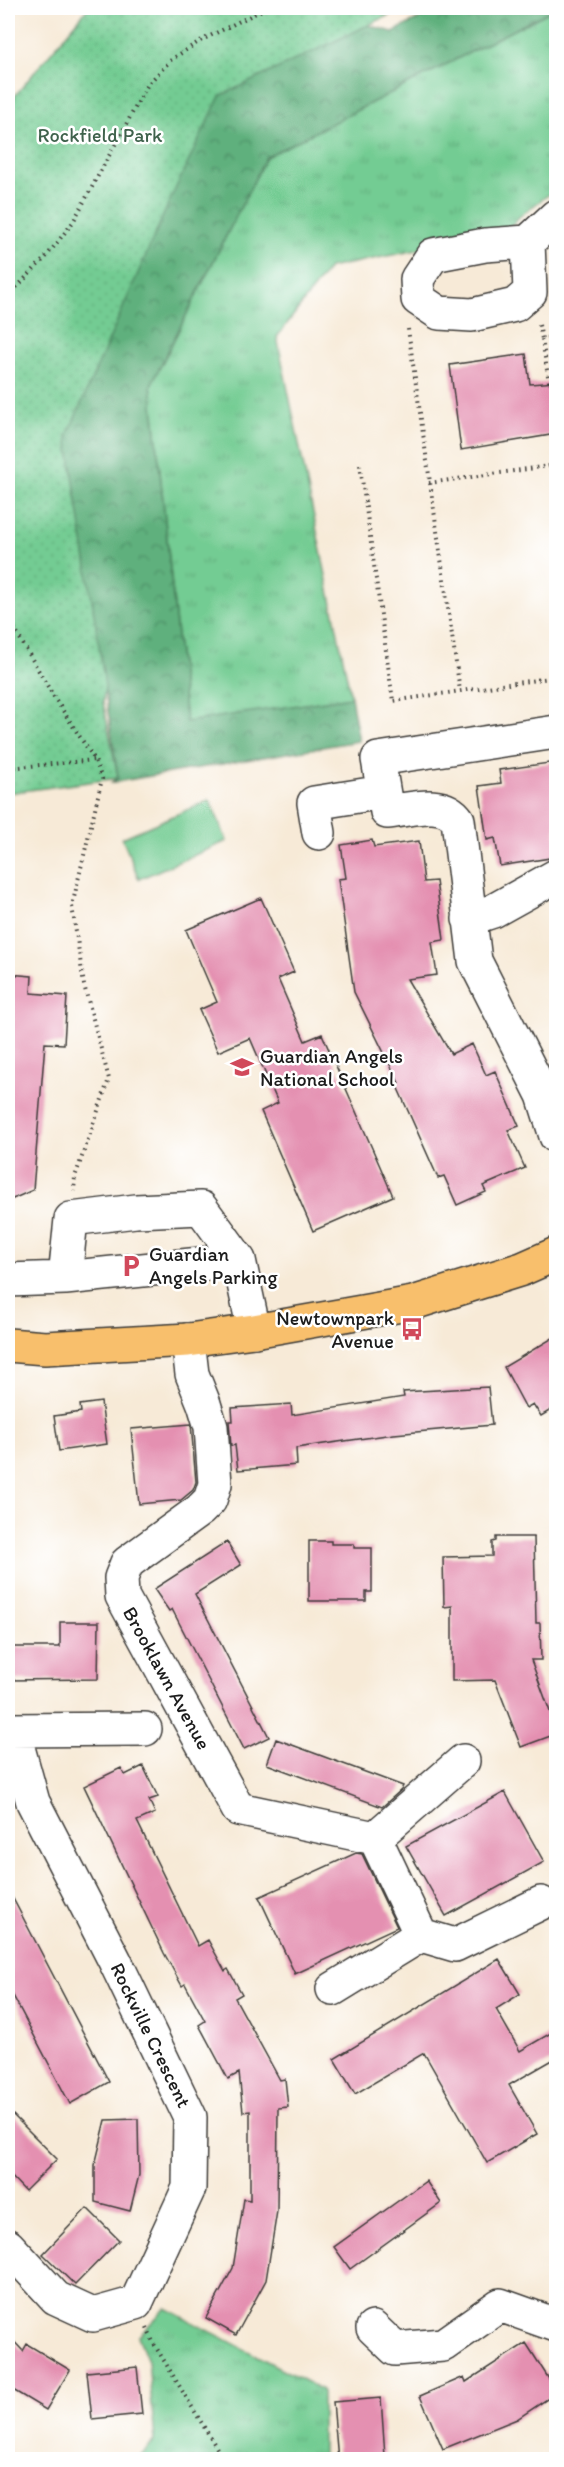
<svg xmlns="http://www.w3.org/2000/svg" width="564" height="2467" font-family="Itim,sans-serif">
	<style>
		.grass { fill: url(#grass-tufts); stroke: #487458; stroke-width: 1.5 }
		.forest { fill: url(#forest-crowns); stroke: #3d664c; stroke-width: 1.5 }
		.park { fill: url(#park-dots); stroke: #487458; stroke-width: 1.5 }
		.pitch { fill: #73cc93; stroke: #487458; stroke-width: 1.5 }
		.building { fill: #e490b1 }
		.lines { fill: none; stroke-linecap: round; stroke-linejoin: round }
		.minor-casing { stroke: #3d3b38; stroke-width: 36 }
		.major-casing { stroke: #3d3b38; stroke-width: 36 }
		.path { stroke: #3d3b38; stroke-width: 4; stroke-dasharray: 1.5 4.5; stroke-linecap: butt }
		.minor { stroke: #fff; stroke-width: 33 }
		.major { stroke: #f8bf6c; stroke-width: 33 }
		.labels { text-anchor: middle; stroke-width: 5; stroke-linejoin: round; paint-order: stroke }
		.park-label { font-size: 20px; fill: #3f624c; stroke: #fff }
		.poi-label { font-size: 20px; fill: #1c1c1c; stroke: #fff; text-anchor: start }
		.street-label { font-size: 20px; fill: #1c1c1c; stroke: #fff }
	</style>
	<defs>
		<pattern id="grass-tufts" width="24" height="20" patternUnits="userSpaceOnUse" patternTransform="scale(1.5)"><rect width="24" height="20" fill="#73cc93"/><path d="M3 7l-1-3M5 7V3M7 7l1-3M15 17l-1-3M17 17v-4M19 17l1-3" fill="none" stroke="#63af7e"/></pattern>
		<pattern id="forest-crowns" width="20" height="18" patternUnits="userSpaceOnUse" patternTransform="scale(1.5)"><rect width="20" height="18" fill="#5eb07d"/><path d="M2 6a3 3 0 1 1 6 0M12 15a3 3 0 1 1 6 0" fill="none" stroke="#4d8e66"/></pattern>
		<pattern id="park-dots" width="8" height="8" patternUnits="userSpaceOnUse" patternTransform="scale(1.5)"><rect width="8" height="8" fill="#73cc93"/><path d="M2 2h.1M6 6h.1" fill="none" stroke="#63af7e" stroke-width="1.8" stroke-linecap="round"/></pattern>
	</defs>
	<rect width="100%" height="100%" fill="#fff"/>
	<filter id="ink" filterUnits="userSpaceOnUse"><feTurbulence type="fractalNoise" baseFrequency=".0167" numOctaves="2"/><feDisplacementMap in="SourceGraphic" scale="12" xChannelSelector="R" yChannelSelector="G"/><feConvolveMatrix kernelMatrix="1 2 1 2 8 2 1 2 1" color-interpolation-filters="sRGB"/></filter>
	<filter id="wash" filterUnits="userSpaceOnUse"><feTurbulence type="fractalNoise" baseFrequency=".008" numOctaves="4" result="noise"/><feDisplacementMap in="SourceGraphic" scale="24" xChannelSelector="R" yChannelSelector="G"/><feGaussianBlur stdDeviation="1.35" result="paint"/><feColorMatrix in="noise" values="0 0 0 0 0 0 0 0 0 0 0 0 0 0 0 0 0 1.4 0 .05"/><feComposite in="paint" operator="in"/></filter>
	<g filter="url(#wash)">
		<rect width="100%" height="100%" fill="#f7ead7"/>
		<path class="grass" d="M556 8V189L520 216 505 232 329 268 277 337 351 697 186 723 151 385 266 157Z
			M166 2308 322 2390V2459H138L155 2441 148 2361 138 2336Z"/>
		<path class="forest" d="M440 8H556L266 157 151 385 186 722 351 697 359 741 110 783 118 778 67 436 146 122 310 9 393 32Z"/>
		<path class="park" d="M88 8H404L220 96 170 200 67 436 105 686 103 702 118 778 8 793V104Z"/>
		<path class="pitch" d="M210 800 227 841 139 879 122 838Z"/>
		<g id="blocks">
			<path class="building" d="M526 354 530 384 556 382V434L461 450 450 365Z
				M556 762V857L500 866 495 838 487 840 479 786 501 783 499 770Z
				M372 840 374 847 419 841 424 882 436 881 444 940 432 942 437 975 407 979 451 1054 472 1044 486 1075 495 1071 519 1126 508 1130 525 1168 483 1186 486 1192 457 1205 444 1176 438 1178 396 1084 399 1083 354 992 338 879 346 878 341 845Z
				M261 898 294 972 278 979 305 1041 322 1034 393 1196 313 1231 261 1111 278 1103 250 1038 218 1052 199 1010 217 1002 186 930Z
				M8 974 32 976 31 993 67 996 64 1044 45 1043 33 1190 8 1201Z
				M556 1336V1407L541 1416 533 1404 526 1408 504 1367Z
				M488 1387 492 1425 394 1434 296 1448 297 1465 238 1470 235 1445 231 1446 229 1421H233L232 1408 291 1404 292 1415 404 1397 403 1392Z
				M101 1402 107 1444 59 1451 54 1416 81 1412 80 1405Z
				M191 1424 196 1482 193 1490 181 1500 139 1504 131 1429Z
				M496 1537H534L536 1623H540L541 1660H531L556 1728V1734L521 1747 495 1680 452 1681V1606L444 1607 443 1557 492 1556V1542L496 1541Z
				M309 1541H331V1544H354V1548H372V1592H366V1601H309Z
				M227 1542 241 1565 195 1594 269 1737 244 1749 172 1609 169 1611 154 1589Z
				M60 1622H99L98 1679 8 1680V1647H60Z
				M276 1739 403 1786 401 1790 382 1807 267 1764Z
				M143 1766 158 1797 149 1800 155 1813 137 1821 198 1946 208 1940 225 1971 228 1969 242 1994 235 1998 280 2080 285 2079 288 2107 278 2108 277 2211 266 2280 236 2335 206 2318 233 2268 244 2199 250 2200V2111L243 2112 239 2073 228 2079 199 2025 205 2021 185 1984 182 1986 164 1953 84 1786 121 1768 125 1775Z
				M505 1792 544 1862 446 1916 406 1846Z
				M356 1853 362 1854 397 1927 295 1974 259 1897Z
				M8 1889 109 2082 70 2104 8 1986Z
				M499 1959 520 1994 496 2009 520 2051 556 2030V2058L509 2085 537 2134 487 2163 424 2053 355 2094 334 2059Z
				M8 2110 57 2159 25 2191 8 2173Z
				M138 2119 139 2175 130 2211 95 2202V2165L106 2120Z
				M426 2181 441 2203 350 2269 334 2247Z
				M87 2208 119 2240 75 2285 43 2254Z
				M8 2335 23 2351 27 2344 70 2370 46 2410 8 2387Z
				M526 2343 556 2390V2393L517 2419 443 2449 420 2396 464 2377 466 2382Z
				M137 2367 142 2414 92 2419 87 2372Z
				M381 2398 385 2456 338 2460 333 2402Z"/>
		</g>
	</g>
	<g filter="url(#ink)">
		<use href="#blocks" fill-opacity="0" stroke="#3d3b38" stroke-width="1.5"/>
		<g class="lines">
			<g class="minor-casing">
				<path id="minor" d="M528 242 530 292 515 305 472 315 439 313 418 299 417 279 433 255 485 245 528 242 556 216
					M556 732 378 759 387 812C409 810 443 798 458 820L475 961 543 1095 556 1136
					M319 833 314 803 383 792
					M469 919 493 911 556 876
					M65 1278 239 1260
					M8 1280 65 1278 71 1219 136 1211 201 1208 239 1260 254 1331
					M188 1340 192 1374 204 1404 211 1427 215 1484 210 1500 200 1510 127 1563 121 1578 122 1596 238 1809 375 1838 463 1761
					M8 1730 145 1729
					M375 1838 421 1935 455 1945 541 1903
					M333 1989 421 1935
					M8 2246 56 2298 93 2315 136 2303 189 2188 190 2117 115 1961 33 1802 13 1730
					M373 2328 395 2349 443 2345 500 2305 556 2325"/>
			</g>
			<g class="major-casing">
				<path id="major" d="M8 1345 45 1348 188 1340 254 1331 413 1303 522 1269 556 1254"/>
			</g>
			<path class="path" d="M8 296 46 257 73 222 148 84 172 59 200 41 266 8
				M539 325 542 339
				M408 329 460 691
				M549 382 542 339 556 336
				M360 465 393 701 556 677
				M429 483 556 465
				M8 618 54 697 95 760 102 779 72 906 84 985 109 1079 75 1177 74 1191
				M8 768 95 760
				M147 2328 154 2344 224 2460"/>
			<use href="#minor" class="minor"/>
			<use href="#major" class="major"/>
		</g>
	</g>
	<defs>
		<g id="school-bare" transform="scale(1.8)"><path d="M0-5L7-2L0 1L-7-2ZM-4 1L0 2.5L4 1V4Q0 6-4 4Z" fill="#d1495b" stroke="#fff" stroke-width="2.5" paint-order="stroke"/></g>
		<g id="parking-bare" transform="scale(1.8)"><path d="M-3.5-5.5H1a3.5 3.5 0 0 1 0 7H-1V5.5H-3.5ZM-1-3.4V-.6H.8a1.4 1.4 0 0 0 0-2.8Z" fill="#d1495b" stroke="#fff" stroke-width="2.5" paint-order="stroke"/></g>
		<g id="bus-bare" transform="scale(1.8)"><path d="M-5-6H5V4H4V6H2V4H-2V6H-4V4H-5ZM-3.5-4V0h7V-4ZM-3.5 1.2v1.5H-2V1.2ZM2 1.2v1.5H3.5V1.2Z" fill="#d1495b" stroke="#fff" stroke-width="2.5" paint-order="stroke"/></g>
	</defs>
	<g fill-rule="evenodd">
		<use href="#school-bare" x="242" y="1067"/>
		<use href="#parking-bare" x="131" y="1266"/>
		<use href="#bus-bare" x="412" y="1329"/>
	</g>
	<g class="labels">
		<g class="park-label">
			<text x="100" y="142">Rockfield Park</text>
		</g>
		<g class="poi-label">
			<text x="260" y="1063">Guardian Angels<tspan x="260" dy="23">National School</tspan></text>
			<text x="149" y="1261">Guardian<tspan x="149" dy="23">Angels Parking</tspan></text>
			<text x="394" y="1325" text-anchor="end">Newtownpark<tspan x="394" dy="23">Avenue</tspan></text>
		</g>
		<g class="street-label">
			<text transform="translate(167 1678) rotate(61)" y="7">Brooklawn Avenue</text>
			<text transform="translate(151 2035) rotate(64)" y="7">Rockville Crescent</text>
		</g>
	</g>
	<rect width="564" height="2467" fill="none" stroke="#fff" stroke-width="30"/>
</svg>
